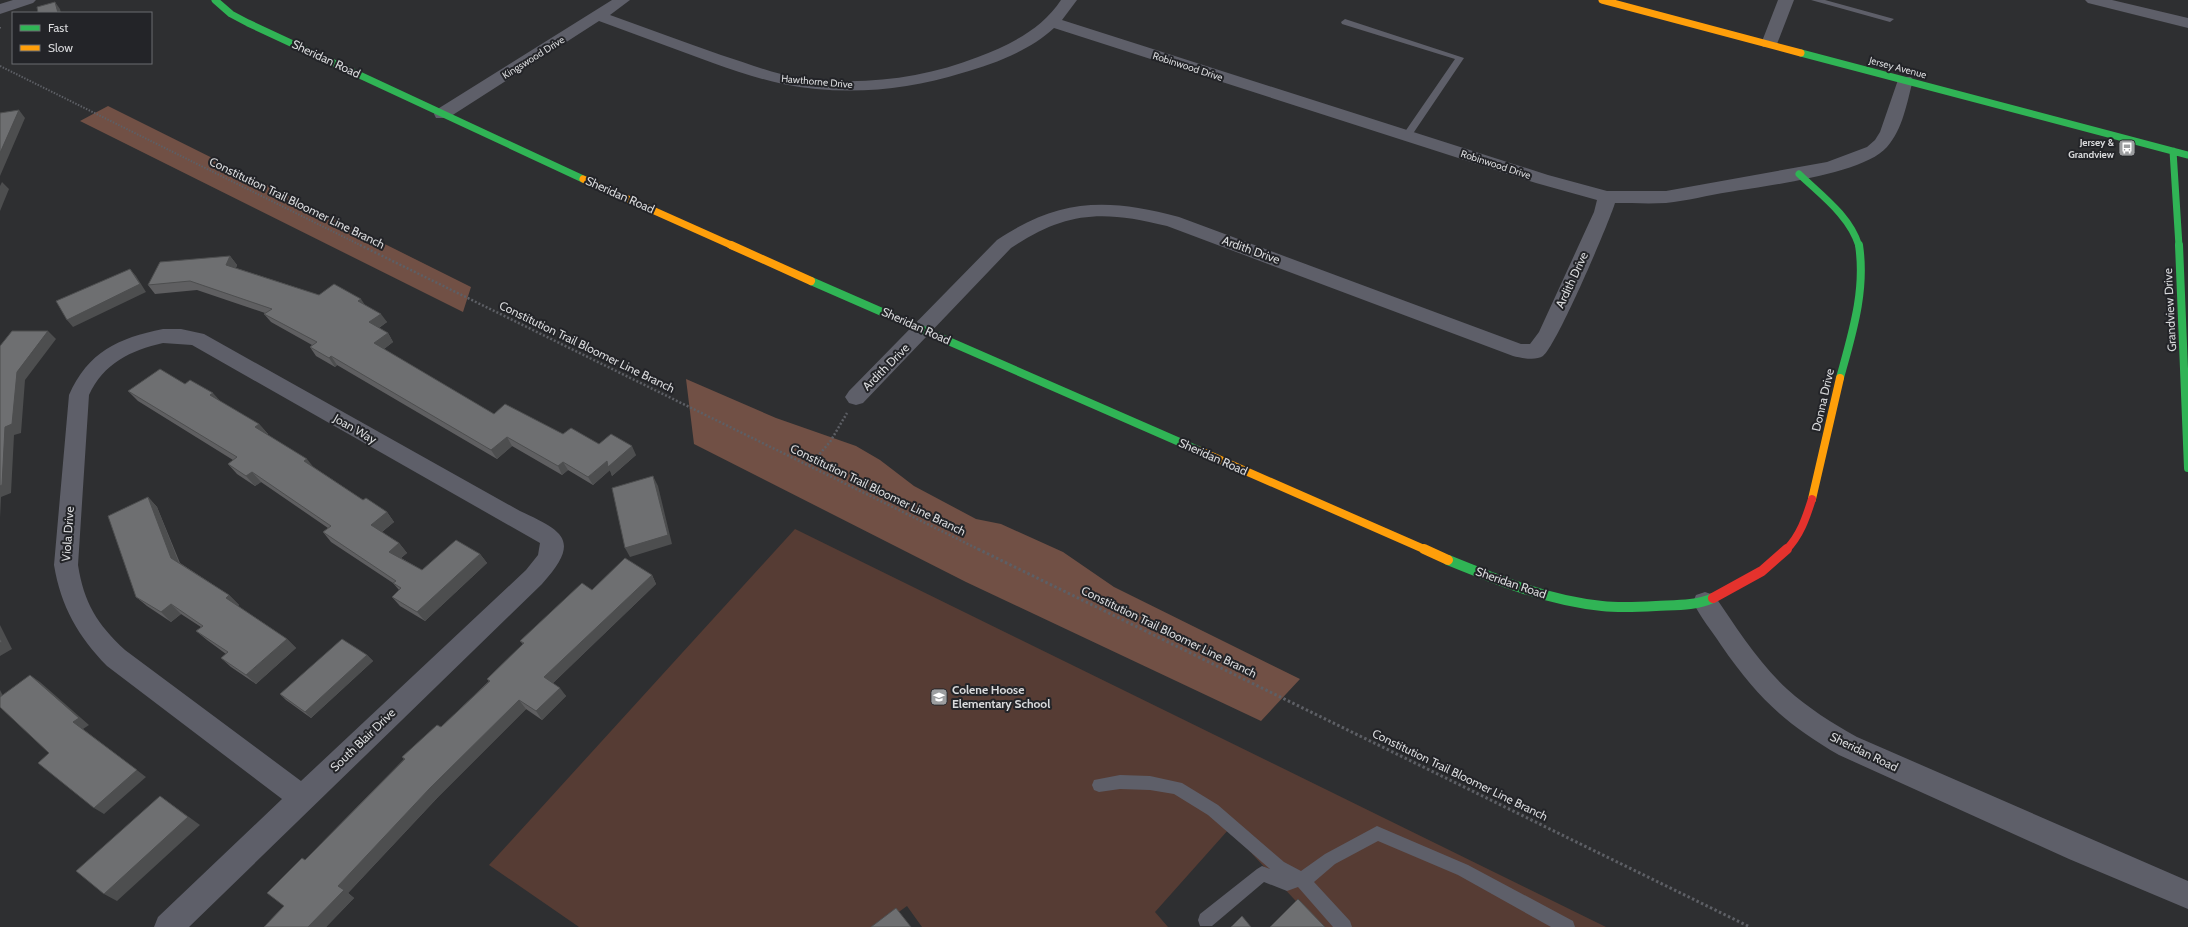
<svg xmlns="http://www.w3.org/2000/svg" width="2188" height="927" font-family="Cabin,sans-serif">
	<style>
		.green { fill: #563c34 }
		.forest { fill: #715045 }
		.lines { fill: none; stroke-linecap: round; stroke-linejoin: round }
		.path-far2 { stroke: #5d5f65; stroke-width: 2; stroke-dasharray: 1.5 1.5; stroke-linecap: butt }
		.path-far1 { stroke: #5d5f65; stroke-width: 2.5; stroke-dasharray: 2 2; stroke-linecap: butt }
		.path { stroke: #5d5f65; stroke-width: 3; stroke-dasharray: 2.5 2.5; stroke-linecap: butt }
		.lane { fill: #5e5f69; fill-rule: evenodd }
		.street { fill: #5e5f69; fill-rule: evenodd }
		.fast-far2 { stroke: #30b455; stroke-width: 7 }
		.fast-far1 { stroke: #30b455; stroke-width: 8 }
		.fast { stroke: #30b455; stroke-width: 10 }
		.slow-far2 { stroke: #ff9f0a; stroke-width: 7 }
		.slow-far1 { stroke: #ff9f0a; stroke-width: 8 }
		.slow { stroke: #ff9f0a; stroke-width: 10 }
		.jam-far1 { stroke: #e5322d; stroke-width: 8 }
		.jam { stroke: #e5322d; stroke-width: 10 }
		.wall { fill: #5f5f61 }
		.shaded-wall { fill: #4d4e4f }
		.building { fill: #6e6f71; stroke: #4d4e4f }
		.labels { text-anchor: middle; stroke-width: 4; stroke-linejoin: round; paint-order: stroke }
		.far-street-label { font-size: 10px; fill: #d8d9db; stroke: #232428 }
		.far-poi-label { font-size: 10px; font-weight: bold; fill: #d8d9db; stroke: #232428; text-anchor: end }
		.street-label { font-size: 12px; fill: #d8d9db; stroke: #232428 }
		.poi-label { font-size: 12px; font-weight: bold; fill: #d8d9db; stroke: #232428; text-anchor: start }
	</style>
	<rect width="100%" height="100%" fill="#2e2f31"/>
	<path class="green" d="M795 529 1606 927H1320L1229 829 1155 912 1168 927H922L907 906 878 927H579L489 865Z"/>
	<path class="forest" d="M108 106 471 287 463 312 80 121Z
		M686 379 776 418 856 446 880 460 914 486 976 519 1001 524 1063 552 1114 587 1300 679 1261 721 966 582 694 444Z"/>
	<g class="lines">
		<path class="path-far2" d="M0 27V29
			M0 66 362 246"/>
		<path class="path-far1" d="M360 245 980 550
			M809 466 830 442 847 413"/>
		<path class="path" d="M978 549 1750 927"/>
		<path class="lane" d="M1811 0H1825L1894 19 1890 22Z
			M1345 19 1464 58 1410 138H1404L1402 136 1455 59 1342 24 1341 22Z
			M1120 775 1150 776 1182 783 1218 805 1284 862 1301 871 1325 854 1377 826 1468 865 1573 921 1575 927H1551L1458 875 1378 841 1335 864 1314 882 1350 921 1352 927H1333L1298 887 1287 891 1264 882 1212 926H1200L1198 920 1200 914 1257 869 1262 866 1270 869 1208 815 1174 794 1150 790 1120 789 1099 792 1094 790 1092 785 1094 780Z"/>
		<path class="street" d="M13 0H36L33 3 0 14V4Z
			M612 0H630L610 15C647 28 683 42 721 55 741 61 761 69 781 74 845 88 917 81 978 57 1010 45 1042 29 1061 0H1077L1062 20 1548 175 1607 191H1666L1827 162 1867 147 1875 140 1880 132 1899 77H1911L1913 80C1907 102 1903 129 1887 147 1864 174 1765 186 1729 192 1708 195 1687 201 1666 203 1649 204 1631 203 1615 203 1609 223 1556 347 1543 356 1536 361 1521 358 1513 356L1167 226C1103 210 1066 211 1011 248L863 403 856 405 849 403 845 397 849 391 997 240C1060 198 1107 198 1179 217L1521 344H1530L1539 332 1594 212 1597 200 1536 183 1054 28C1029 51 994 64 962 73 905 91 842 96 783 84 759 79 736 71 713 63 675 49 637 35 599 21L448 118H436L434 114 436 110Z
			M1778 0H1794L1777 44 1775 47H1763L1761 44Z
			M2085 0H2112L2188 18V28L2088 3Z
			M163 329H181L204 334 520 511C563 531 582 540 542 584L189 927H154L158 917 282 799 107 666C78 636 61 607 54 565L69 395C88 352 118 338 163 329ZM163 343 192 345 540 543 538 555 526 570 301 781 125 650C97 624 84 603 78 565L89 395C103 364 131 350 163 343Z
			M1705 592 1714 595C1736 627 1758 662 1787 689 1808 708 1832 723 1857 737L2188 881V909L2069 859 1839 755C1784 723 1757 697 1721 645 1712 631 1700 617 1693 602L1696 595Z"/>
		<path class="fast-far2" d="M215 0 231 14 248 23 583 179
			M1801 53 2188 155
			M2173 151 2179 246
			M1799 174C1821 195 1850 216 1859 246"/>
		<path class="fast-far1" d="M2179 245 2188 468
			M811 281 1200 451
			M1840 378C1852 334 1866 291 1859 245"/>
		<path class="fast" d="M1448 560C1497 580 1549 601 1602 606 1620 608 1638 607 1656 606 1676 605 1695 606 1713 598"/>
		<path class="slow-far2" d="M1602 0 1801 53
			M583 179 733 246"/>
		<path class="slow-far1" d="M731 245 811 281
			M1200 451 1426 550
			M1812 499 1840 378"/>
		<path class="slow" d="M1424 549 1448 560"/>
		<path class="jam-far1" d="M1786 550C1800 536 1806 518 1812 499"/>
		<path class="jam" d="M1713 598 1762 571 1787 549"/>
	</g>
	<path class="wall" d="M230 256 237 265 236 268 319 295 365 305 387 322 379 328 388 333 393 342 384 349 494 414 563 434 599 444 636 455 612 476 610 470 593 485 568 470 562 475 512 446 497 459 337 365 335 367 316 356 310 347 312 345 271 322 264 314 265 313 197 290 155 294 148 285Z
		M185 384 219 401 259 424 268 434H267L315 468 363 500 387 512 394 522 382 532 399 543 407 553 401 558 422 570 480 554 487 563 425 621 400 606 392 597 399 590 393 583 331 542 323 532 328 528 261 482 255 486 237 474 228 464 233 460 138 401 128 391Z
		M148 497 157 507 180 563 229 595 239 605 238 606 287 639 296 648 256 684 231 667 221 658 226 654 207 640 196 631 201 627 181 614 171 622 147 606 136 597Z
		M652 575 656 584 553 683 566 696 542 720 526 709 439 796 348 893 354 898 326 927H264L284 906 305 860 404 759 402 757 441 727 489 681 487 679 523 644 520 641 592 590Z
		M367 655 373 661 311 718 286 700 280 694Z"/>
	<path class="shaded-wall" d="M55 2 60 9 61 13H58Z
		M19 110 25 118 0 176V153Z
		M2 182 9 189 0 211V186Z
		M230 256 237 265 233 274 226 265Z
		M130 269 136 276 146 292 73 327 67 320Z
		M361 299 367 308 358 301Z
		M381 314 387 322 374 331 369 322Z
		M48 331 56 339 25 380 21 433 14 435 11 493 1 497 0 518V486L5 427 17 372Z
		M388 333 393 342 380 352 374 343Z
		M331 356 337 365 335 367 329 358Z
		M213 393 222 403 210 395Z
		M259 424 268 434 263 437 255 427Z
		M507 437 512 446 497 459 491 450Z
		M632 446 636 455 612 476 610 470 593 485 588 477 607 461Z
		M307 459 315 469 304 461Z
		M563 462 568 470 562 475 558 466Z
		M252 472 261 482 255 486 246 476Z
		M653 476 658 486 672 544 630 557 625 548Z
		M148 497 157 507 181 568 171 558Z
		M387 512 394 522 379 534 371 525Z
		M399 543 407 553 397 561 389 552Z
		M480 554 487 563 425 621 417 612Z
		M652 575 656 584 550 686 544 677Z
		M229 595 239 605 236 608 226 598Z
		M171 604 181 614 171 622 161 612Z
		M0 625 12 649 0 656Z
		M287 639 296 648 256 684 246 675Z
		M367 655 373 661 311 718 305 712Z
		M30 675 40 682 89 725 83 729 146 777 104 814 94 808Z
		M560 688 566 696 542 720 536 711Z
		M0 690 8 706 0 700Z
		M519 700 526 709 439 796 348 893 354 898 326 927H308L338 886 430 788Z
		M160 796 200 825 117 901 104 894Z"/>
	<path class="building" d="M55 2 58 13H38L37 7Z
		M19 110 0 153V113Z
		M230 256 226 265 319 295 334 284 361 299 358 301 381 314 369 322 388 333 374 343 494 414 505 404 563 434 571 428 599 444 611 434 632 446 608 467 607 461 588 477 563 462 558 466 507 437 491 450 331 356 329 358 310 347 317 342 264 314 272 309 190 281 148 285 160 262Z
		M130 269 140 284 67 320 56 301Z
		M12 331H48L17 372 12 424 5 427 2 485 0 486V346Z
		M160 369 185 384 190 380 213 393 210 395 259 424 255 427 307 459 304 461 363 500 366 498 387 512 371 525 399 543 389 552 422 570 456 540 480 554 417 612 392 597 401 588 393 583 396 581 323 532 331 526 252 472 246 476 228 464 237 457 128 391Z
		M653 476 668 535 625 548 612 488Z
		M148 497 171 558 229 595 226 598 287 639 246 675 221 658 228 652 196 631 203 626 171 604 161 612 136 597 108 516Z
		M625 558 652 575 544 677 560 688 536 711 519 700 430 788 338 886 344 890 308 927H264L284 906 267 893 302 858 305 860 405 759 402 757 437 725 441 727 490 681 487 679 524 643 520 641 582 583 592 590Z
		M0 638 2 642 0 643Z
		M342 639 367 655 305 712 280 694Z
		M30 675 79 718 73 722 137 770 94 808 38 763 49 753 0 707V697Z
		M160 796 188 817 104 894 76 871Z
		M1298 899 1325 927H1270Z
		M896 908 911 927H871Z
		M1242 916 1251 927H1231Z"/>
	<defs>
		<g id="bus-square" transform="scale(0.9)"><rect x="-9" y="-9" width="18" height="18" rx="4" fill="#9c9ea0" stroke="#232428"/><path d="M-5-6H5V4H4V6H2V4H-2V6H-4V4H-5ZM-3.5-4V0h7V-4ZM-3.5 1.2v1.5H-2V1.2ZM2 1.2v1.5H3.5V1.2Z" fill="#fff"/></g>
		<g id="school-square" transform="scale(0.9)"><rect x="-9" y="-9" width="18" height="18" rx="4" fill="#9c9ea0" stroke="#232428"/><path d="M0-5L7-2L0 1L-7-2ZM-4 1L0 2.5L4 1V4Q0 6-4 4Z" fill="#fff"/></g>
	</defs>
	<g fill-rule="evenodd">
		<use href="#bus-square" x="2127" y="148"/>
		<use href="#school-square" x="939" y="697"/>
	</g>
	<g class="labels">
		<g class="far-street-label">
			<text transform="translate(533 57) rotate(-32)" y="4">Kingswood Drive</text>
			<text transform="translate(1188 66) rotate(18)" y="4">Robinwood Drive</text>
			<text transform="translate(1898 67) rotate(15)" y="4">Jersey Avenue</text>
			<text transform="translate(817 81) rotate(5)" y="4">Hawthorne Drive</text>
			<text transform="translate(1496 164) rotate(18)" y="4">Robinwood Drive</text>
		</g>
		<g class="far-poi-label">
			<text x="2114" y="146">Jersey &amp;<tspan x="2114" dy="12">Grandview</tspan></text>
		</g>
		<g class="street-label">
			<text transform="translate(326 59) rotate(25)" y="4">Sheridan Road</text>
			<text transform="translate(620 195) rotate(24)" y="4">Sheridan Road</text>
			<text transform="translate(297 203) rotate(26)" y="4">Constitution Trail Bloomer Line Branch</text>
			<text transform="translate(1251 250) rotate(20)" y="4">Ardith Drive</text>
			<text transform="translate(1572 280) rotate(-65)" y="4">Ardith Drive</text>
			<text transform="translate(2170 310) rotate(-93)" y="4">Grandview Drive</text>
			<text transform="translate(916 326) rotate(24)" y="4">Sheridan Road</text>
			<text transform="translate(587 347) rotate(26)" y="4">Constitution Trail Bloomer Line Branch</text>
			<text transform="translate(886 367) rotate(-45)" y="4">Ardith Drive</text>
			<text transform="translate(1823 400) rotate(-77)" y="4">Donna Drive</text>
			<text transform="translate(355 429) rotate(30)" y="4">Joan Way</text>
			<text transform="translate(1213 457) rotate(24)" y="4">Sheridan Road</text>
			<text transform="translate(878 490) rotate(26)" y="4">Constitution Trail Bloomer Line Branch</text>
			<text transform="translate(68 534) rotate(-86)" y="4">Viola Drive</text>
			<text transform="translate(1511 583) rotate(19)" y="4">Sheridan Road</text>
			<text transform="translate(1169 632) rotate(26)" y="4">Constitution Trail Bloomer Line Branch</text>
			<text transform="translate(363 740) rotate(-44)" y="4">South Blair Drive</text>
			<text transform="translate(1864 752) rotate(26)" y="4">Sheridan Road</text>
			<text transform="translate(1460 775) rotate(26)" y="4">Constitution Trail Bloomer Line Branch</text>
		</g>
		<g class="poi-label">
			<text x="952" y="694">Colene Hoose<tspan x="952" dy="14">Elementary School</tspan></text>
		</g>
	</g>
	<rect x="12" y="12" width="140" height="52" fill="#232428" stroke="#6b6c70"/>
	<rect x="20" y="25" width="20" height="6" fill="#30b455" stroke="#6b6c70"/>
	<text x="48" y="32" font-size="12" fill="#d8d9db">Fast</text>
	<rect x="20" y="45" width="20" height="6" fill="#ff9f0a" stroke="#6b6c70"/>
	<text x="48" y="52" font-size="12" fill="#d8d9db">Slow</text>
</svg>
